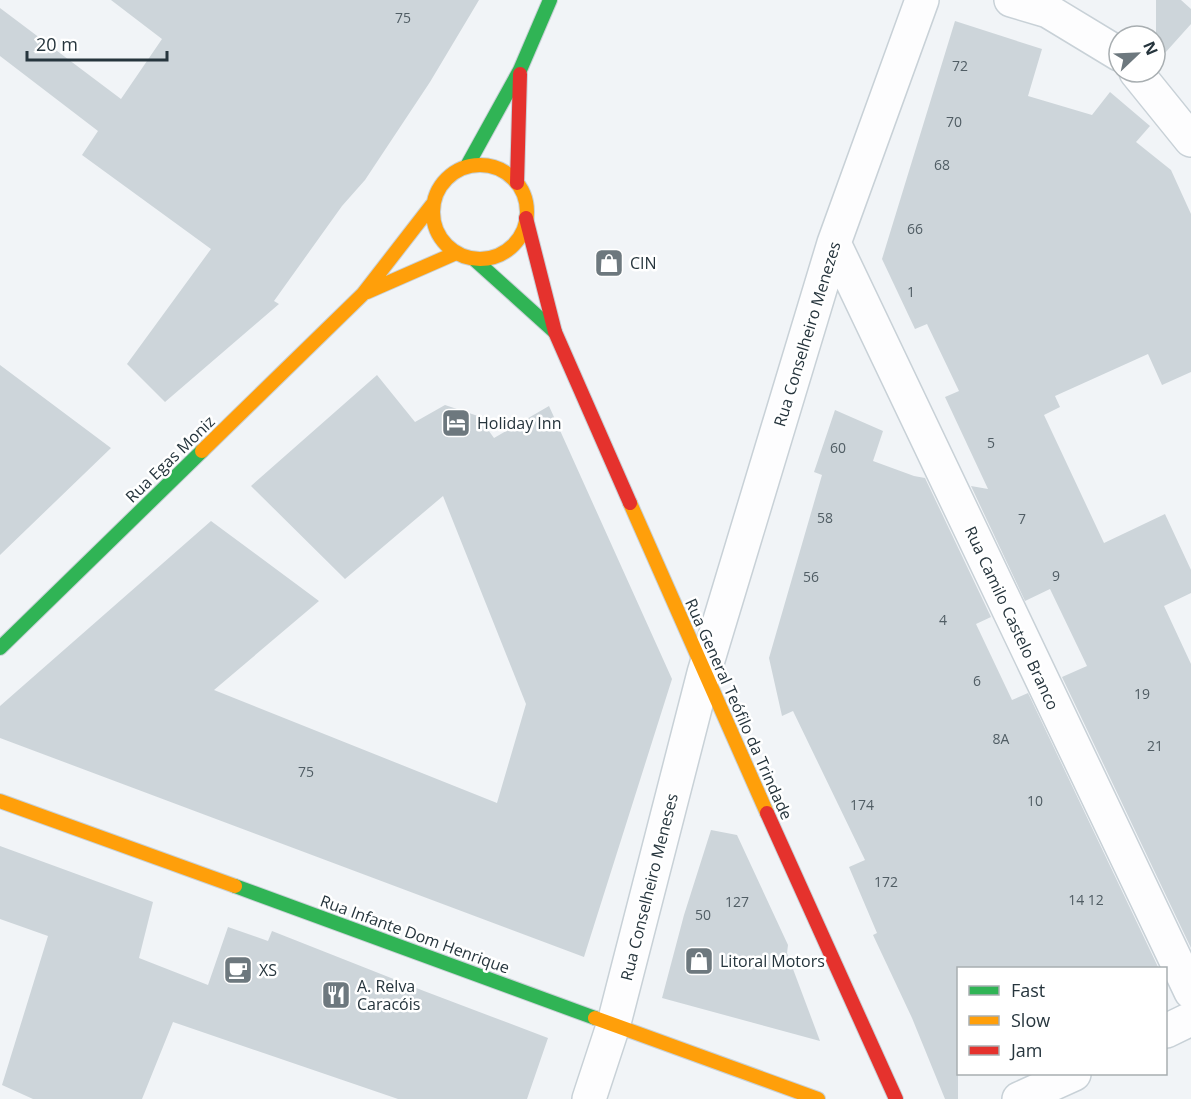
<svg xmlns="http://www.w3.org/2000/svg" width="1191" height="1099" font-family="'Open Sans',sans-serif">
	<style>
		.building { fill: #cdd5da }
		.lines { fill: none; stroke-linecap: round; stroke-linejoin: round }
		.street-casing { stroke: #c8d1d7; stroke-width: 36 }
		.fast-casing { stroke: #c8d1d7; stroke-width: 16 }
		.slow-casing { stroke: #c8d1d7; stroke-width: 16 }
		.jam-casing { stroke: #c8d1d7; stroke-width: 16 }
		.street { stroke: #fdfdfe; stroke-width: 33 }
		.fast { stroke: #30b455; stroke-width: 14 }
		.slow { stroke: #ff9f0a; stroke-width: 14 }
		.jam { stroke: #e5322d; stroke-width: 14 }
		.labels { text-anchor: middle; stroke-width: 5; stroke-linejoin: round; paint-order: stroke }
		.number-label { font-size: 14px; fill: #505d64 }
		.poi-label { font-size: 16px; fill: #26353d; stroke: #fff; text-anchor: start }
		.street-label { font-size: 16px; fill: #26353d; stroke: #fff }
	</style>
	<rect width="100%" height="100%" fill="#f1f4f7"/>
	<path class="building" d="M111 0H479L430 82 365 180 342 206 274 301 279 304 165 402 127 364 211 249 82 155 98 131 0 56V8L121 99 162 39Z
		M1156 0H1181L1191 9V24L1156 63Z
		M955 21 1042 49 1028 96 1092 115 1110 92 1150 126 1136 142 1171 170 1191 214V372L1162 385 1148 354 1055 396 1060 407 1044 415 1104 543 1165 514 1191 570V593L1164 606 1191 664V948L1062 677 1087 666 1050 589 1025 601 971 486 988 489 945 397 959 391 927 324 915 329 882 259Z
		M0 365 111 448 0 555Z
		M377 375 415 422 445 405 478 416 494 438 549 406 672 679 584 957 0 738V706L211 521 319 601 214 690 497 803 526 704 443 496 345 579 251 486Z
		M835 410 883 431 873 461 914 476 925 478 991 617 976 624 1012 700 1028 693 1159 969H958V1099H945L912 1018 873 935 877 933 849 867 865 860 793 711 782 716 769 658 822 475 814 472Z
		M711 830 737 835 788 945 787 953 820 1041 662 998 684 915Z
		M0 846 153 902 139 958 208 985 228 927 268 941 272 931 424 991 548 1038 527 1099H398L173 1022 142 1099H33L2 1085 48 936 0 919Z"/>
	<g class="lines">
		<g class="street-casing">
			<path id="street" d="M1011 0 1048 11 1119 54
				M1136 72 1191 140
				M834 243 1191 992
				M1166 1031 1191 1019
				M589 1099 614 1023 704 673 834 243 922 0
				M1019 1099 1074 1074"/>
		</g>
		<g class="fast-casing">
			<path id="fast" d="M467 166 520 70 550 0
				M474 259 555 332
				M0 648 202 451
				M235 886 595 1018"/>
		</g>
		<g class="slow-casing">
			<path id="slow" d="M433 212a47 47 0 1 1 94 0a47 47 0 1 1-94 0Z
				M367 292 456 253
				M202 451 363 294 432 205
				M630 503 767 813
				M0 801 235 886
				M595 1018 818 1099"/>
		</g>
		<g class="jam-casing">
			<path id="jam" d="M517 183 520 74
				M526 218 555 332 630 503
				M767 813 896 1099"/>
		</g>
		<use href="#street" class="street"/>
		<use href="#fast" class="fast"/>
		<use href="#slow" class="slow"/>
		<use href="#jam" class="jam"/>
	</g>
	<defs>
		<g id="shop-square" transform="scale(1.5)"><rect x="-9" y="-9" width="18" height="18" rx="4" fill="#6d787e" stroke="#fff"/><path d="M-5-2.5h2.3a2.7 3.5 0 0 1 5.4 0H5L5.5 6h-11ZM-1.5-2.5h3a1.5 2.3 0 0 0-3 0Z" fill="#fff"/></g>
		<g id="hotel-square" transform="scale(1.5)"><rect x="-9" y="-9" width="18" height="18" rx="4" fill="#6d787e" stroke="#fff"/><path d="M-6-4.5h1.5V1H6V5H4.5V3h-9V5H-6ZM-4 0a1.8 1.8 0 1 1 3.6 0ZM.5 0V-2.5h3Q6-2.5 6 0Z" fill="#fff"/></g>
		<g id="cafe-square" transform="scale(1.5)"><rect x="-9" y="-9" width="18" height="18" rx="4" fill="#6d787e" stroke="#fff"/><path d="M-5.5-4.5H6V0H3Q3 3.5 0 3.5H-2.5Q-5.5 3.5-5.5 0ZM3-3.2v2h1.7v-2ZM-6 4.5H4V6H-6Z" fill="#fff"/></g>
		<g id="restaurant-square" transform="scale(1.5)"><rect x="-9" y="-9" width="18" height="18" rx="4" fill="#6d787e" stroke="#fff"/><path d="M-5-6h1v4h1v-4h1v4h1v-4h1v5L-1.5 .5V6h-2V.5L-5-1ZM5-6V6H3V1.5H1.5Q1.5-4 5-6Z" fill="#fff"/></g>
	</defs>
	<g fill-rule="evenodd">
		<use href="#shop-square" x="609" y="263"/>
		<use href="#hotel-square" x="456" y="423"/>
		<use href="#shop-square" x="699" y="961"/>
		<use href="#cafe-square" x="238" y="970"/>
		<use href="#restaurant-square" x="336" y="995"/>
	</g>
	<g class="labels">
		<g class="number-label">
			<text x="403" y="23">75</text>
			<text x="960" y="71">72</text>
			<text x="954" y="127">70</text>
			<text x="942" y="170">68</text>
			<text x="915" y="234">66</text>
			<text x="911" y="297">1</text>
			<text x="991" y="448">5</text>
			<text x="838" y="453">60</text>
			<text x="825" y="523">58</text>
			<text x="1022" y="524">7</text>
			<text x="1056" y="581">9</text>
			<text x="811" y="582">56</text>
			<text x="943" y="625">4</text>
			<text x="977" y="686">6</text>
			<text x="1142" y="699">19</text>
			<text x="1001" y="744">8A</text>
			<text x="1155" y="751">21</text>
			<text x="306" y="777">75</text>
			<text x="1035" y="806">10</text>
			<text x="862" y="810">174</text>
			<text x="886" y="887">172</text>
			<text x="1086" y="905">14 12</text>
			<text x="737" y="907">127</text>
			<text x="703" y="920">50</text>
		</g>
		<g class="poi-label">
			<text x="630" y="269">CIN</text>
			<text x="477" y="429">Holiday Inn</text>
			<text x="720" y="967">Litoral Motors</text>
			<text x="259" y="976">XS</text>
			<text x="357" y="992">A. Relva<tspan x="357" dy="18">Caracóis</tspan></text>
		</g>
		<g class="street-label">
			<text transform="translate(807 334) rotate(-73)" y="6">Rua Conselheiro Menezes</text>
			<text transform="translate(170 459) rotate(-44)" y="6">Rua Egas Moniz</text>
			<text transform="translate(1012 618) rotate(65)" y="6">Rua Camilo Castelo Branco</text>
			<text transform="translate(739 709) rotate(66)" y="6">Rua General Teófilo da Trindade</text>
			<text transform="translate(649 887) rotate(-76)" y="6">Rua Conselheiro Meneses</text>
			<text transform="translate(415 934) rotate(20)" y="6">Rua Infante Dom Henrique</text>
		</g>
	</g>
	<rect x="957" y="967" width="210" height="108" fill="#ffffff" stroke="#a8aeb1" stroke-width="1.5"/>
	<rect x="969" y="986" width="30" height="9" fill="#30b455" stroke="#a8aeb1" stroke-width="1.5"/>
	<text x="1011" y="997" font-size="18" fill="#26353d">Fast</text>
	<rect x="969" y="1016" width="30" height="9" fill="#ff9f0a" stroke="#a8aeb1" stroke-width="1.5"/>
	<text x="1011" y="1027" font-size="18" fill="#26353d">Slow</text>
	<rect x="969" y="1046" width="30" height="9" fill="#e5322d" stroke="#a8aeb1" stroke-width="1.5"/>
	<text x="1011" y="1057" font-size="18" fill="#26353d">Jam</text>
	<g transform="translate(1137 54) rotate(67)"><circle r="28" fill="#ffffff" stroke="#a8aeb1" stroke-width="1.5"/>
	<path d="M0-4.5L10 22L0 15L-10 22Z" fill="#6d787e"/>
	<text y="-9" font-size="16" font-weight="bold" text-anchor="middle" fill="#26353d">N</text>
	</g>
	<path d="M27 51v9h140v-9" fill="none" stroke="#26353d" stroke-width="3"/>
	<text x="36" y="51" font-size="18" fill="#26353d" stroke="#ffffff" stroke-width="4.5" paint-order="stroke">20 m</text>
</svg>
